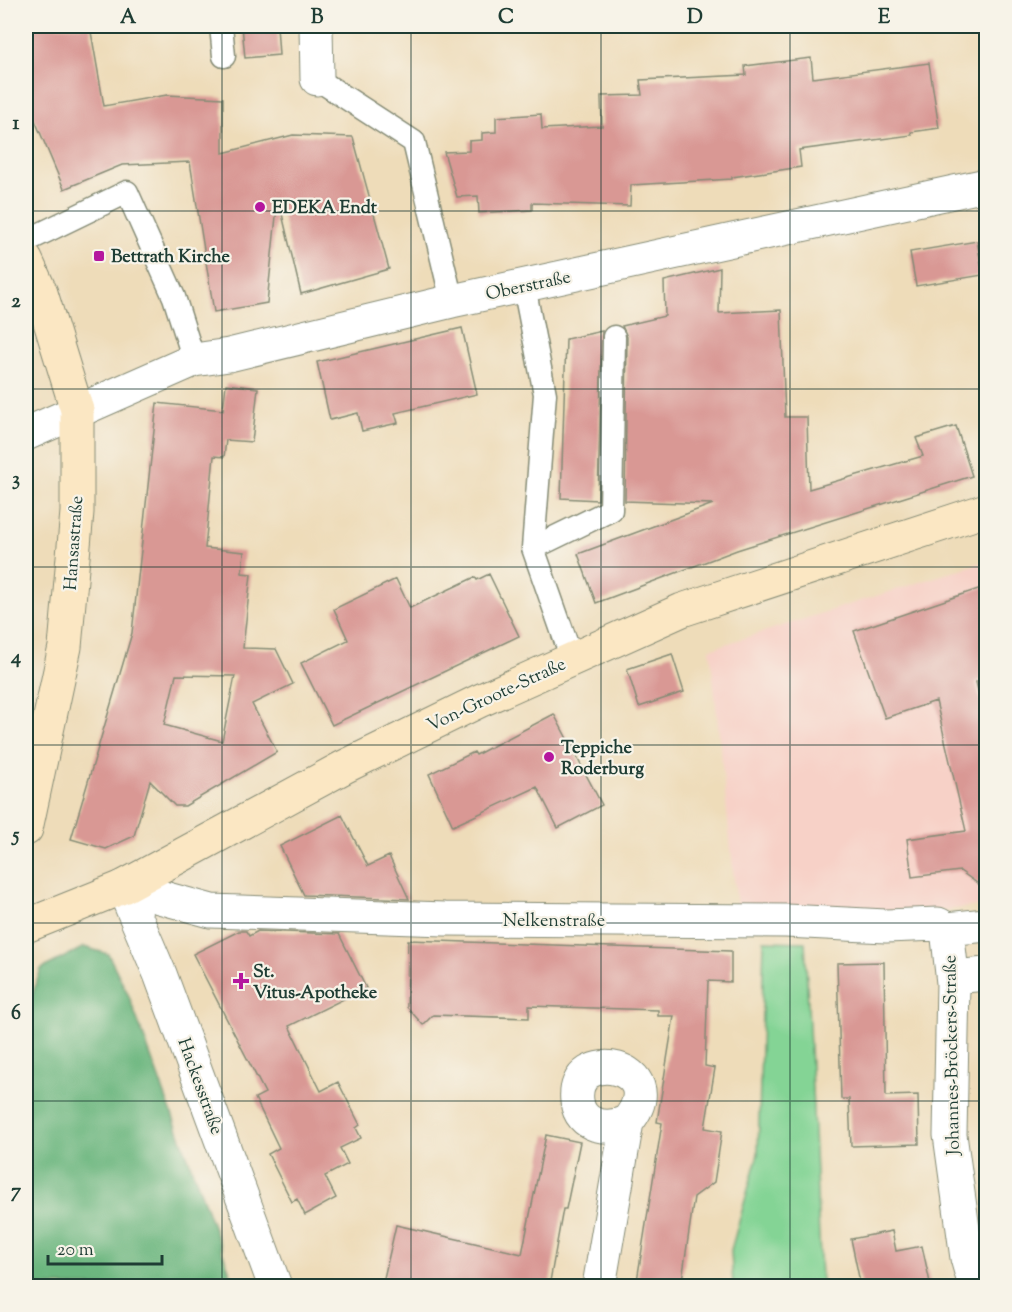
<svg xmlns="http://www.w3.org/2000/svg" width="1012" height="1312" font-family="'Sorts Mill Goudy',serif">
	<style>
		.built { fill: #f7d1c7 }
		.green { fill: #84d495; stroke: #528864; stroke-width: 1.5 }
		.forest { fill: #6bb67e; stroke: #457a59; stroke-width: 1.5 }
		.building { fill: #d99894; fill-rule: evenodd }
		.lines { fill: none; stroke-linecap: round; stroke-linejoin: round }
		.lane-casing { stroke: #868c76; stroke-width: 25 }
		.street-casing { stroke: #868c76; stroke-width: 35 }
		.secondary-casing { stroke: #868c76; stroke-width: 35 }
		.lane { stroke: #fff; stroke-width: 22 }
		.street { stroke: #fff; stroke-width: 33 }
		.secondary { stroke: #fbe7c3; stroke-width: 33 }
		.grid { fill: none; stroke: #1f3d34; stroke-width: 1.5; stroke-opacity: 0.55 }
		.poi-dot { fill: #b5179e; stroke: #f7f3e8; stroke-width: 2 }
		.labels { text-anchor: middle; stroke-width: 4.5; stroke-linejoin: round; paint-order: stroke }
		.poi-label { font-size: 18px; font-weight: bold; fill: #1f3d34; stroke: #f7f3e8; text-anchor: start }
		.street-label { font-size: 18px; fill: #1f3d34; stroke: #f7f3e8 }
		.neatline { fill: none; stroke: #1f3d34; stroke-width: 2 }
		.grid-label { font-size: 20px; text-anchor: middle; font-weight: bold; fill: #1f3d34 }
	</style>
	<rect width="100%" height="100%" fill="#f7f3e8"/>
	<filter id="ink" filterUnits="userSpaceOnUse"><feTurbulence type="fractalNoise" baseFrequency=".0167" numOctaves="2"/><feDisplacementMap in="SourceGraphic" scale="12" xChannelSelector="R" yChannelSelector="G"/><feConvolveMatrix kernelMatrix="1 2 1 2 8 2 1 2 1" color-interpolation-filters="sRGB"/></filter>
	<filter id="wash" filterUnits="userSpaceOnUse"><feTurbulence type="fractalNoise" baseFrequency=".008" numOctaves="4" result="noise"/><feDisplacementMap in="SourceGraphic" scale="24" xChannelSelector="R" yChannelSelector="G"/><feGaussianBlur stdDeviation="1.35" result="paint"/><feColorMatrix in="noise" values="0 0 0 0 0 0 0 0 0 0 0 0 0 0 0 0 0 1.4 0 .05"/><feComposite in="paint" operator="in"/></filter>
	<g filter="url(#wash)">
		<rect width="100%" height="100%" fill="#eedcb9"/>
		<path class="built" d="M986 561V905L930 912 737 908 710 649Z"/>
		<path class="green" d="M764 941 805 942 821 1278 824 1286H733L731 1250 758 1154Z"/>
		<path class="forest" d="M84 947 108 954 128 994 235 1286H26V1013L41 969Z"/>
		<g id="blocks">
			<path class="building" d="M26 26H90L104 106 167 95 223 98V153L293 135 353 137 389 269 301 294 278 197 267 303 214 312 190 162 122 165 64 189 26 99Z
				M242 26H277L279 55 245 58Z
				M811 58 813 78 929 63 939 128 911 132 912 135 799 150 801 167 732 177V179L631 185 630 206 532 203V210L479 213 478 196 457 197 444 152 469 151V141L482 140V133L496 132V117L541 114 542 129 602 126 601 96 642 95 640 80 746 75 745 66Z
				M977 241 983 275 916 286 910 252Z
				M720 268 719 313 781 310 785 417H807L809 489 923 456 916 438 956 426 972 476 737 550 596 603 578 554 713 504 625 501 627 337 622 326 665 316 664 281Z
				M462 328 477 394 395 413 398 423 362 431 358 413 330 420 317 362Z
				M602 331 598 500 561 498 566 339Z
				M226 384 258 388 252 442 226 440 224 457 214 456 205 548 244 552 242 573 251 574 243 648 276 649 293 684 252 704 277 752 185 806H175L150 781 134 836 106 849 71 839 132 633 157 403 223 410ZM176 675 235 676 222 741 164 725Z
				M489 574 519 636 332 725 301 663 348 640 334 609 396 579 410 608 475 577 477 580Z
				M987 586V679L976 682 987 729V890L960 871 912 877 907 839 966 831 936 701 885 718 854 631Z
				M672 654 684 692 639 707 627 669Z
				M554 714 602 805 558 828 537 787 453 826 429 774 474 752 476 755Z
				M342 815 368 866 389 856 409 899 304 895 280 846Z
				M239 931H246L249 936 258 931 339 934 366 988 289 1026 321 1091 338 1082 360 1125 356 1128 361 1138 340 1148 348 1164 325 1176 336 1198 305 1215 297 1199 292 1202 268 1154 279 1148 255 1098 265 1093 193 954Z
				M408 940 731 951V982L708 981 705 1066 715 1068 705 1128 722 1131 714 1182 694 1197 681 1287H636L662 1123 657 1122 674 1016H658V1010L529 1006V1018L433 1015 423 1025 407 1007Z
				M884 962 886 1096 918 1095 919 1144 851 1146 849 1099H841L837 963Z
				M546 1135 580 1142 566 1209H563L549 1287H382L396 1225 522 1254Z
				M892 1231 896 1251 922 1246 931 1287H861L851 1239Z"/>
		</g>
	</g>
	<g filter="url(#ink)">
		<use href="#blocks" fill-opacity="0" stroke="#868c76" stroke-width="1.5"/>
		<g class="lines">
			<g class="lane-casing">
				<path id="lane" d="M221 26 224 56
					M317 79 414 142 452 301
					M26 241 127 192 174 297 194 360
					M524 286 545 394 533 548 572 659
					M533 548 611 510 614 337"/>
			</g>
			<g class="street-casing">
				<path id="street" d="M316 26 317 79
					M26 434 194 360 229 355 452 301 986 185
					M123 887 211 911 445 919 786 921 886 926 938 924 947 929 986 925
					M123 887 160 974 275 1286
					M947 929 953 983 950 1135 967 1258 975 1286
					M953 977 986 974
					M599 1286 627 1122C674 1065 570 1044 577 1101 580 1128 608 1130 627 1122"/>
			</g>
			<g class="secondary-casing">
				<path id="secondary" d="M26 260 41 293 77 410V512L65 647 26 829
					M26 926 123 887 344 767 479 701 682 610 986 510"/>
			</g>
			<use href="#lane" class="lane"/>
			<use href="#street" class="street"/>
			<use href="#secondary" class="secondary"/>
		</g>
	</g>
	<path class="grid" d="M222 26V1286M411 26V1286M601 26V1286M790 26V1286M26 211H986M26 389H986M26 567H986M26 745H986M26 923H986M26 1101H986"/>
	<g class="poi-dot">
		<circle cx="260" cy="207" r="6"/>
		<rect x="93" y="250" width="12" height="12" rx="3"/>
		<circle cx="549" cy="757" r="6"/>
		<path d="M238 972h6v6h6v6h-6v6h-6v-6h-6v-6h6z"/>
	</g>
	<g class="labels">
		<g class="poi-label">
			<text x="272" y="213">EDEKA Endt</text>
			<text x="111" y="262">Bettrath Kirche</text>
			<text x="561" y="753">Teppiche<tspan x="561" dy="21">Roderburg</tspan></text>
			<text x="253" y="977">St.<tspan x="253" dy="21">Vitus-Apotheke</tspan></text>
		</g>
		<g class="street-label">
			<text transform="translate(528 285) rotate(-12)" y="6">Oberstraße</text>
			<text transform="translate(73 543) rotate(-86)" y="6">Hansastraße</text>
			<text transform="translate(496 694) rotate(-25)" y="6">Von-Groote-Straße</text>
			<text x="554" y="926">Nelkenstraße</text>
			<text transform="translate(951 1055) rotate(-91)" y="6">Johannes-Bröckers-Straße</text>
			<text transform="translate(201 1086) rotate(70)" y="6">Hackesstraße</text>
		</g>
	</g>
	<rect width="1012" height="1312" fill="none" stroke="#f7f3e8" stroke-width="66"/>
	<path d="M48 1255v9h114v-9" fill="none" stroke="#1f3d34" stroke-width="3"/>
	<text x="57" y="1255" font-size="18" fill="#1f3d34" stroke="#f7f3e8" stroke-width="4.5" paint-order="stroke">20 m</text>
	<rect x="33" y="33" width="946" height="1246" class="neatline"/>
	<g class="grid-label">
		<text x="128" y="23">A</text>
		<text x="317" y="23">B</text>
		<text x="506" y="23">C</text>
		<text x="695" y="23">D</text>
		<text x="884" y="23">E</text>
		<text x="16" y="129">1</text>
		<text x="16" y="307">2</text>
		<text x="16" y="485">3</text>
		<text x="16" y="663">4</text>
		<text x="16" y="841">5</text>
		<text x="16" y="1019">6</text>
		<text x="16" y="1197">7</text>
	</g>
</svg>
